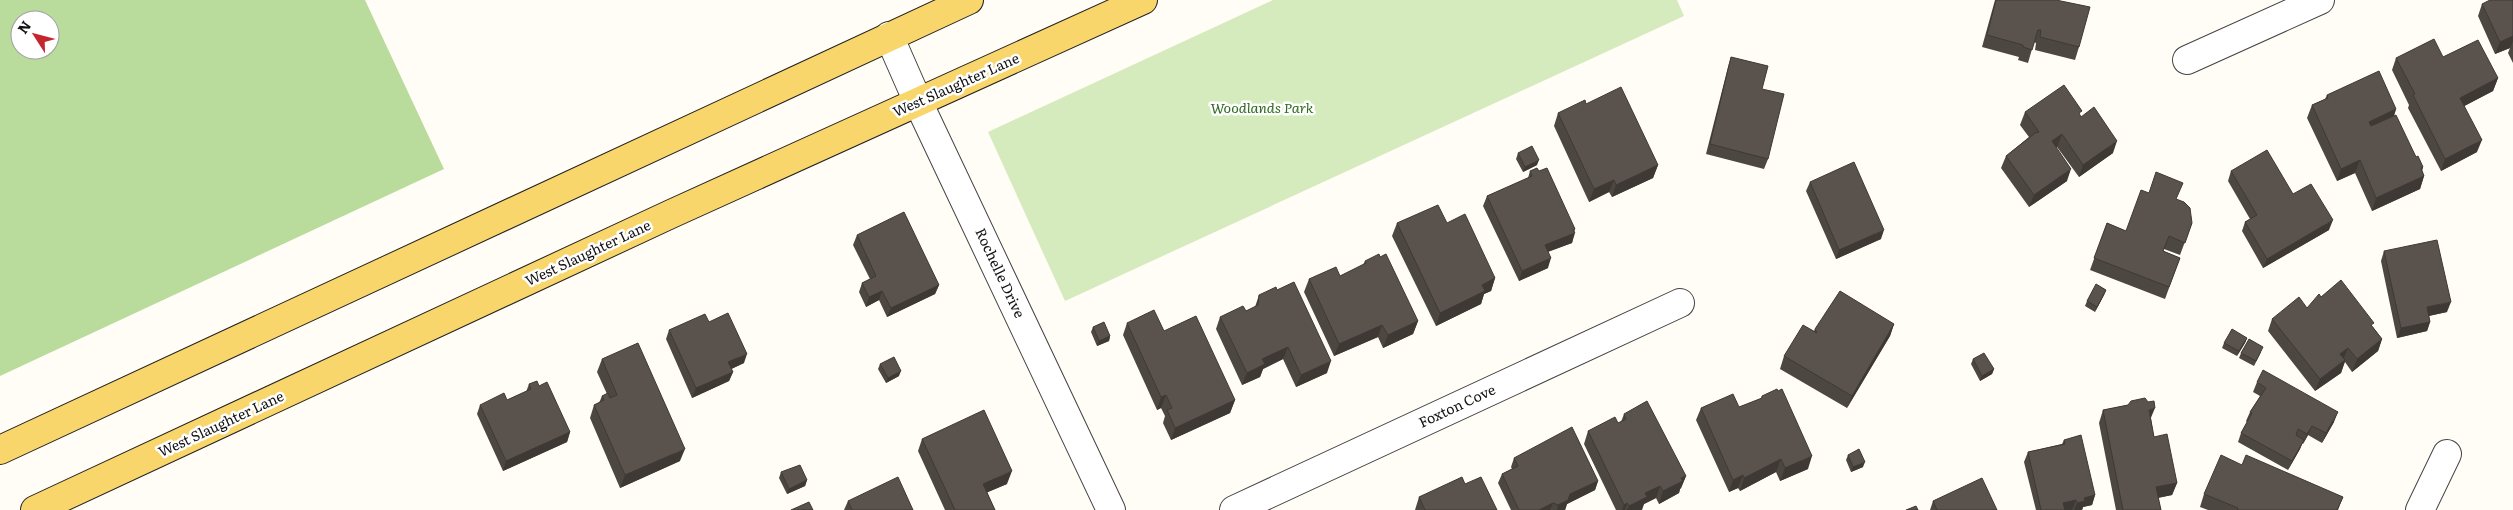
<svg xmlns="http://www.w3.org/2000/svg" width="2513" height="510" font-family="Literata,serif">
	<style>
		.green { fill: #d5ebbd }
		.forest { fill: #b9dc9c; fill-rule: evenodd }
		.lines { fill: none; stroke-linecap: round; stroke-linejoin: round }
		.minor-casing { stroke: #444; stroke-width: 30 }
		.primary-casing { stroke: #222; stroke-width: 30 }
		.minor { stroke: #fff; stroke-width: 28 }
		.primary { stroke: #f9d66b; stroke-width: 28 }
		.wall { fill: #4d4742 }
		.shaded-wall { fill: #3f3936 }
		.building { fill: #5a524d; stroke: #3f3936 }
		.labels { text-anchor: middle; stroke-width: 5; stroke-linejoin: round; paint-order: stroke }
		.street-label { font-size: 14px; fill: #111; stroke: #fff }
		.park-label { font-size: 14px; font-style: italic; fill: #2f6b1f; stroke: #fff }
	</style>
	<rect width="100%" height="100%" fill="#fffdf5"/>
	<path class="green" d="M1273 0H1677L1684 16 1065 301 988 132Z"/>
	<path class="forest" d="M0 0H365L444 169 0 376ZM20 20H50V50H20Z"/>
	<g class="lines">
		<g class="minor-casing">
			<path id="minor" d="M889 36 918 102 1111 510
				M2187 60 2320 0
				M1234 510 1680 303
				M2420 510 2447 454"/>
		</g>
		<g class="primary-casing">
			<path id="primary" d="M0 450 969 0
				M35 510 671 214 1143 0"/>
		</g>
		<use href="#minor" class="minor"/>
		<use href="#primary" class="primary"/>
	</g>
	<path class="wall" d="M1995 0H2056L2079 47 2075 60 2035 50 2036 43 2034 42 2028 63 2018 60 2019 57 1982 47Z
		M2513 0V63L2508 53 2510 48 2495 54 2478 16 2482 4Z
		M1731 57 1762 89 1768 159 1764 169 1706 154 1728 67Z
		M2443 57 2498 78 2493 91 2464 106 2477 152 2441 171 2408 108 2409 105 2392 70 2396 58Z
		M2327 95 2396 109 2394 116 2416 157 2423 167 2422 171 2424 176 2420 189 2372 211 2355 173 2337 181 2307 118 2312 105 2325 99Z
		M1586 104 1658 165 1653 178 1612 197 1609 192 1589 202 1554 126 1558 113Z
		M2025 112 2080 116 2113 153 2079 177 2057 147 2056 148 2067 181 2029 207 2001 168 2006 156 2029 137 2020 125Z
		M1518 153 1537 165 1523 172 1516 159Z
		M1530 171H1539L1574 232 1572 243 1548 252V268L1519 281 1483 206 1487 196 1528 178Z
		M2231 171 2293 194 2329 230 2263 268 2242 231 2245 222 2250 219 2228 181Z
		M1810 182 1881 239 1836 259 1806 191Z
		M2149 193 2176 199 2192 223 2180 255 2164 249 2163 251 2180 258 2165 299 2090 270 2107 223 2126 231Z
		M1397 223H1447L1495 278 1491 291 1484 294 1481 304 1436 326 1392 236Z
		M857 235 939 285 935 294 887 317 879 300 866 307 859 292 862 283 870 279 853 245Z
		M2384 251 2447 312 2429 316 2430 322 2427 331 2397 338 2381 261Z
		M1365 261 1418 321 1413 334 1383 348 1378 337 1334 356 1304 292 1309 279 1340 276 1363 265Z
		M1277 290 1327 373 1296 387 1283 359 1263 369 1260 377 1242 385 1216 329 1220 317 1246 311 1255 307 1259 295Z
		M2106 290 2104 295 2095 312 2085 306 2087 301Z
		M2321 297 2373 327 2382 339 2378 351 2352 372 2345 362 2341 373 2315 391 2268 331 2272 319 2307 308Z
		M709 322 744 363 731 369 733 372 729 381 692 398 666 339 669 330Z
		M1127 323 1235 400 1230 413 1171 440 1163 423 1165 416 1161 408 1157 410 1123 335Z
		M1894 324 1890 336 1847 408 1780 369 1784 356 1814 331 1815 329Z
		M1093 327 1110 336 1109 341 1097 346 1091 332Z
		M2247 338 2245 343 2237 356 2222 348 2224 343Z
		M2261 352 2254 366 2239 358 2241 353Z
		M602 359 680 461 620 488 590 418 594 405 599 403 602 396 607 394 597 372Z
		M1973 359 1994 369 1992 374 1980 381 1971 364Z
		M880 364 899 376 886 383 878 369Z
		M2257 382 2334 422 2322 443 2308 435 2303 444 2302 443 2300 449 2288 470 2238 442 2241 433 2247 422 2246 421 2250 412 2260 396 2253 392Z
		M529 384 539 386 570 432 567 442 503 471 477 414 480 405 507 400 526 392Z
		M1762 396 1808 469 1780 481 1776 472 1740 491 1738 488 1729 492 1696 420 1701 408 1739 407 1761 399Z
		M2128 405 2151 419 2154 437 2177 483 2172 495 2158 498 2161 510H2116L2099 423 2103 410Z
		M1624 414 1686 476 1681 488 1680 489 1679 493 1659 504 1656 498 1644 504 1641 510H1616L1584 444 1588 431 1618 423 1621 422Z
		M922 439 1007 484 987 492 995 510H945L918 451Z
		M2064 440 2095 495 2092 505 2083 507 2082 510H2036L2024 462 2028 452 2062 444Z
		M1848 455 1863 467 1851 472 1846 460Z
		M1514 458 1598 481 1595 490 1567 504 1565 510H1511L1498 483 1502 474 1512 469 1511 467Z
		M2242 465 2343 497 2338 510H2208L2200 507 2204 494Z
		M781 472 807 480 805 486 787 494 779 478Z
		M1465 484 1497 510H1415L1419 497Z
		M848 501 913 510H844Z
		M1933 501 1997 510H1930Z"/>
	<path class="shaded-wall" d="M2513 36V41L2510 48 2495 54 2500 42Z
		M2498 78 2493 91 2455 111 2460 98Z
		M2396 109 2392 121 2364 134 2369 122Z
		M2062 134 2057 147 2047 154 2052 141Z
		M2482 140 2477 152 2441 171 2445 159Z
		M2117 141 2113 153 2079 177 2083 165Z
		M1539 160 1537 165 1523 172 1525 167Z
		M2360 160 2355 173 2337 181 2341 169Z
		M1658 165 1653 178 1612 197 1616 185Z
		M2423 167 2419 179 2424 176 2420 189 2372 211 2376 198Z
		M2071 169 2067 181 2029 207 2034 195Z
		M1614 180 1609 192 1589 202 1594 189Z
		M2333 220 2329 230 2263 268 2267 259Z
		M1575 229 1574 234 1575 233 1572 243 1541 254 1545 245Z
		M1884 230 1881 239 1836 259 1839 250Z
		M1551 258 1548 268 1519 281 1522 271Z
		M1495 278 1491 291 1484 294 1481 304 1436 326 1440 313 1482 285Z
		M939 285 935 294 887 317 891 308Z
		M2106 290 2104 295 2095 312 2097 307Z
		M882 291 879 300 866 307 869 297Z
		M2451 302 2447 312 2423 317 2427 307Z
		M1418 321 1413 334 1383 348 1388 335Z
		M2430 322 2427 331 2397 338 2401 328Z
		M1894 324 1890 336 1847 408 1852 396Z
		M1382 325 1378 337 1334 356 1339 344Z
		M1110 336 1109 341 1097 346 1099 341Z
		M2247 338 2245 343 2237 356 2239 351Z
		M2382 339 2378 351 2352 372 2357 359Z
		M1288 347 1283 359 1263 369 1260 377 1242 385 1247 373 1262 359Z
		M2348 348 2343 360 2340 354Z
		M747 354 744 363 725 372 728 362Z
		M2345 360 2341 373 2315 391 2320 379Z
		M1331 361 1327 373 1296 387 1301 375Z
		M1994 369 1992 374 1980 381 1982 376Z
		M901 371 899 376 886 383 888 378Z
		M733 372 729 381 692 398 696 388Z
		M1166 395 1161 408 1157 410 1161 397Z
		M1235 400 1230 413 1171 440 1175 428Z
		M2155 408 2150 420 2149 410Z
		M2338 412 2334 422 2322 443 2326 433Z
		M2312 426 2308 435 2303 444 2307 434Z
		M570 432 567 442 503 471 506 461Z
		M2304 440 2300 449 2288 470 2292 461Z
		M685 449 680 461 620 488 625 475Z
		M1812 456 1808 469 1780 481 1785 468Z
		M1781 459 1776 472 1740 491 1744 478Z
		M1865 462 1863 467 1851 472 1853 467Z
		M1012 471 1007 484 979 496 983 484Z
		M1743 475 1738 488 1729 492 1733 480Z
		M1686 476 1681 488 1680 489 1679 493 1659 504 1663 491 1681 478Z
		M807 480 805 486 787 494 789 489Z
		M1598 481 1595 490 1567 504 1565 510H1557L1558 505 1570 494Z
		M2177 483 2172 495 2151 499 2156 487Z
		M1660 486 1656 498 1644 504 1642 510H1627L1629 506 1645 493Z
		M2095 495 2092 505 2083 507 2082 510H2074L2077 503 2084 498Z
		M2076 500 2072 510H2061L2063 503Z
		M1553 503 1550 510H1539Z
		M1627 503 1625 510H1622L1624 505Z"/>
	<path class="building" d="M1996 0H2056L2090 7 2079 47 2040 37 2041 30H2038L2032 50 2023 47V45L1987 35Z
		M2490 0H2513V36L2500 42 2482 4Z
		M2434 39 2443 57 2478 40 2498 78 2460 98 2482 140 2445 159 2413 95 2415 94 2396 58Z
		M1731 57 1768 66 1762 89 1784 94 1768 159 1710 144Z
		M2379 71 2396 109 2369 122 2371 126 2396 115 2416 157 2418 156 2423 167 2421 168 2424 176 2376 198 2360 160 2341 169 2312 105 2328 98 2327 95Z
		M2064 85 2082 111 2079 113 2081 117 2094 107 2117 141 2083 165 2062 134 2052 141 2071 169 2034 195 2006 156 2035 133 2039 132 2025 112Z
		M1621 87 1658 165 1616 185 1614 180 1594 189 1558 113 1585 100 1586 104Z
		M1532 146 1539 160 1525 167 1518 153Z
		M2267 150 2293 194 2311 184 2333 220 2267 259 2245 222 2257 215 2231 171Z
		M1854 162 1884 230 1839 250 1810 182Z
		M1537 168 1539 171 1547 168 1575 229 1573 230 1575 233 1545 245 1551 258 1522 271 1487 196 1532 176 1530 171Z
		M2156 172 2183 183 2176 199 2184 202 2190 208 2192 223 2185 243 2169 236 2163 251 2180 258 2169 287 2094 258 2107 223 2126 231 2141 190 2149 193Z
		M1438 205 1447 223 1465 214 1495 278 1482 285 1485 291 1440 313 1397 223Z
		M904 212 939 285 891 308 882 291 869 297 862 283 876 276 857 235Z
		M2437 240 2451 302 2427 307 2430 322 2401 328 2384 251Z
		M1379 254 1380 257 1386 254 1418 321 1388 335 1382 325 1339 344 1309 279 1336 267 1340 276 1366 263 1365 261Z
		M2341 280 2374 323 2371 325 2382 339 2357 359 2348 348 2340 354 2345 360 2320 379 2272 319 2299 297 2307 308 2319 294 2321 297Z
		M1294 282 1331 361 1301 375 1288 347 1262 359 1265 364 1247 373 1220 317 1243 306 1246 311 1258 305 1259 295 1276 287 1277 290Z
		M2096 284 2106 290 2097 307 2087 301Z
		M1840 291 1894 324 1852 396 1784 356 1803 325 1817 333 1815 329Z
		M1154 310 1164 331 1196 316 1235 400 1175 428 1167 410 1172 408 1166 395 1161 397 1127 323Z
		M728 313 747 354 728 362 733 372 696 388 669 330 705 314 709 322Z
		M1104 322 1110 336 1099 341 1093 327Z
		M2232 329 2247 338 2239 351 2224 343Z
		M2249 339 2263 347 2256 361 2241 353Z
		M638 343 685 449 625 475 594 405 604 400 602 396 608 393 610 398 617 395 602 359Z
		M1984 353 1994 369 1982 376 1973 359Z
		M894 357 901 371 888 378 880 364Z
		M2263 370 2338 412 2326 433 2312 426 2307 434 2298 429 2296 435 2304 440 2292 461 2241 433 2252 413 2250 412 2266 388 2257 382Z
		M537 381 539 386 547 382 570 432 506 461 480 405 504 393 507 400 531 389 529 384Z
		M1777 389 1778 391 1782 389 1812 456 1785 468 1781 459 1744 478 1743 475 1733 480 1701 408 1733 394 1739 407 1762 398V396Z
		M2145 398 2148 402 2154 401 2155 408 2149 410 2154 437 2167 434 2177 483 2156 487 2161 510H2123L2103 410 2128 405 2131 401Z
		M1647 401 1686 476 1681 478 1683 481 1663 491 1660 486 1645 493 1647 497 1629 506 1627 503 1624 505 1588 431 1615 417 1618 423 1626 419 1624 414Z
		M984 410 1012 471 983 484 995 510H955L922 439Z
		M1572 427 1598 481 1570 494 1568 500 1558 505 1553 503 1539 510H1519L1502 474 1518 466 1514 458Z
		M2081 435 2095 495 2084 498 2085 501 2077 503 2076 500 2063 503 2065 510H2041L2028 452 2065 444 2064 440Z
		M1859 449 1865 462 1853 467 1848 455Z
		M2221 455 2242 465 2246 455 2343 497 2337 510H2237L2238 508 2204 494Z
		M800 465 807 480 789 489 781 472Z
		M898 477 913 510H852L848 501Z
		M1462 477 1465 484 1481 477 1497 510H1425L1419 497Z
		M1982 478 1997 510H1937L1933 501Z
		M809 502 813 510H791Z
		M1916 506 1918 510H1906Z"/>
	<g class="labels">
		<g class="street-label">
			<text transform="translate(956 85) rotate(-24)" y="5">West Slaughter Lane</text>
			<text transform="translate(588 253) rotate(-25)" y="5">West Slaughter Lane</text>
			<text transform="translate(1000 273) rotate(65)" y="5">Rochelle Drive</text>
			<text transform="translate(1457 406) rotate(-25)" y="5">Foxton Cove</text>
			<text transform="translate(221 424) rotate(-25)" y="5">West Slaughter Lane</text>
		</g>
		<g class="park-label">
			<text x="1262" y="113">Woodlands Park</text>
		</g>
	</g>
	<g transform="translate(35 35) rotate(306)"><circle r="24" fill="#ffffff" stroke="#a0a0a0"/>
	<path d="M0-4L9 19L0 12L-9 19Z" fill="#c4262e"/>
	<text y="-8" font-size="14" font-weight="bold" text-anchor="middle" fill="#111111">N</text>
	</g>
</svg>
